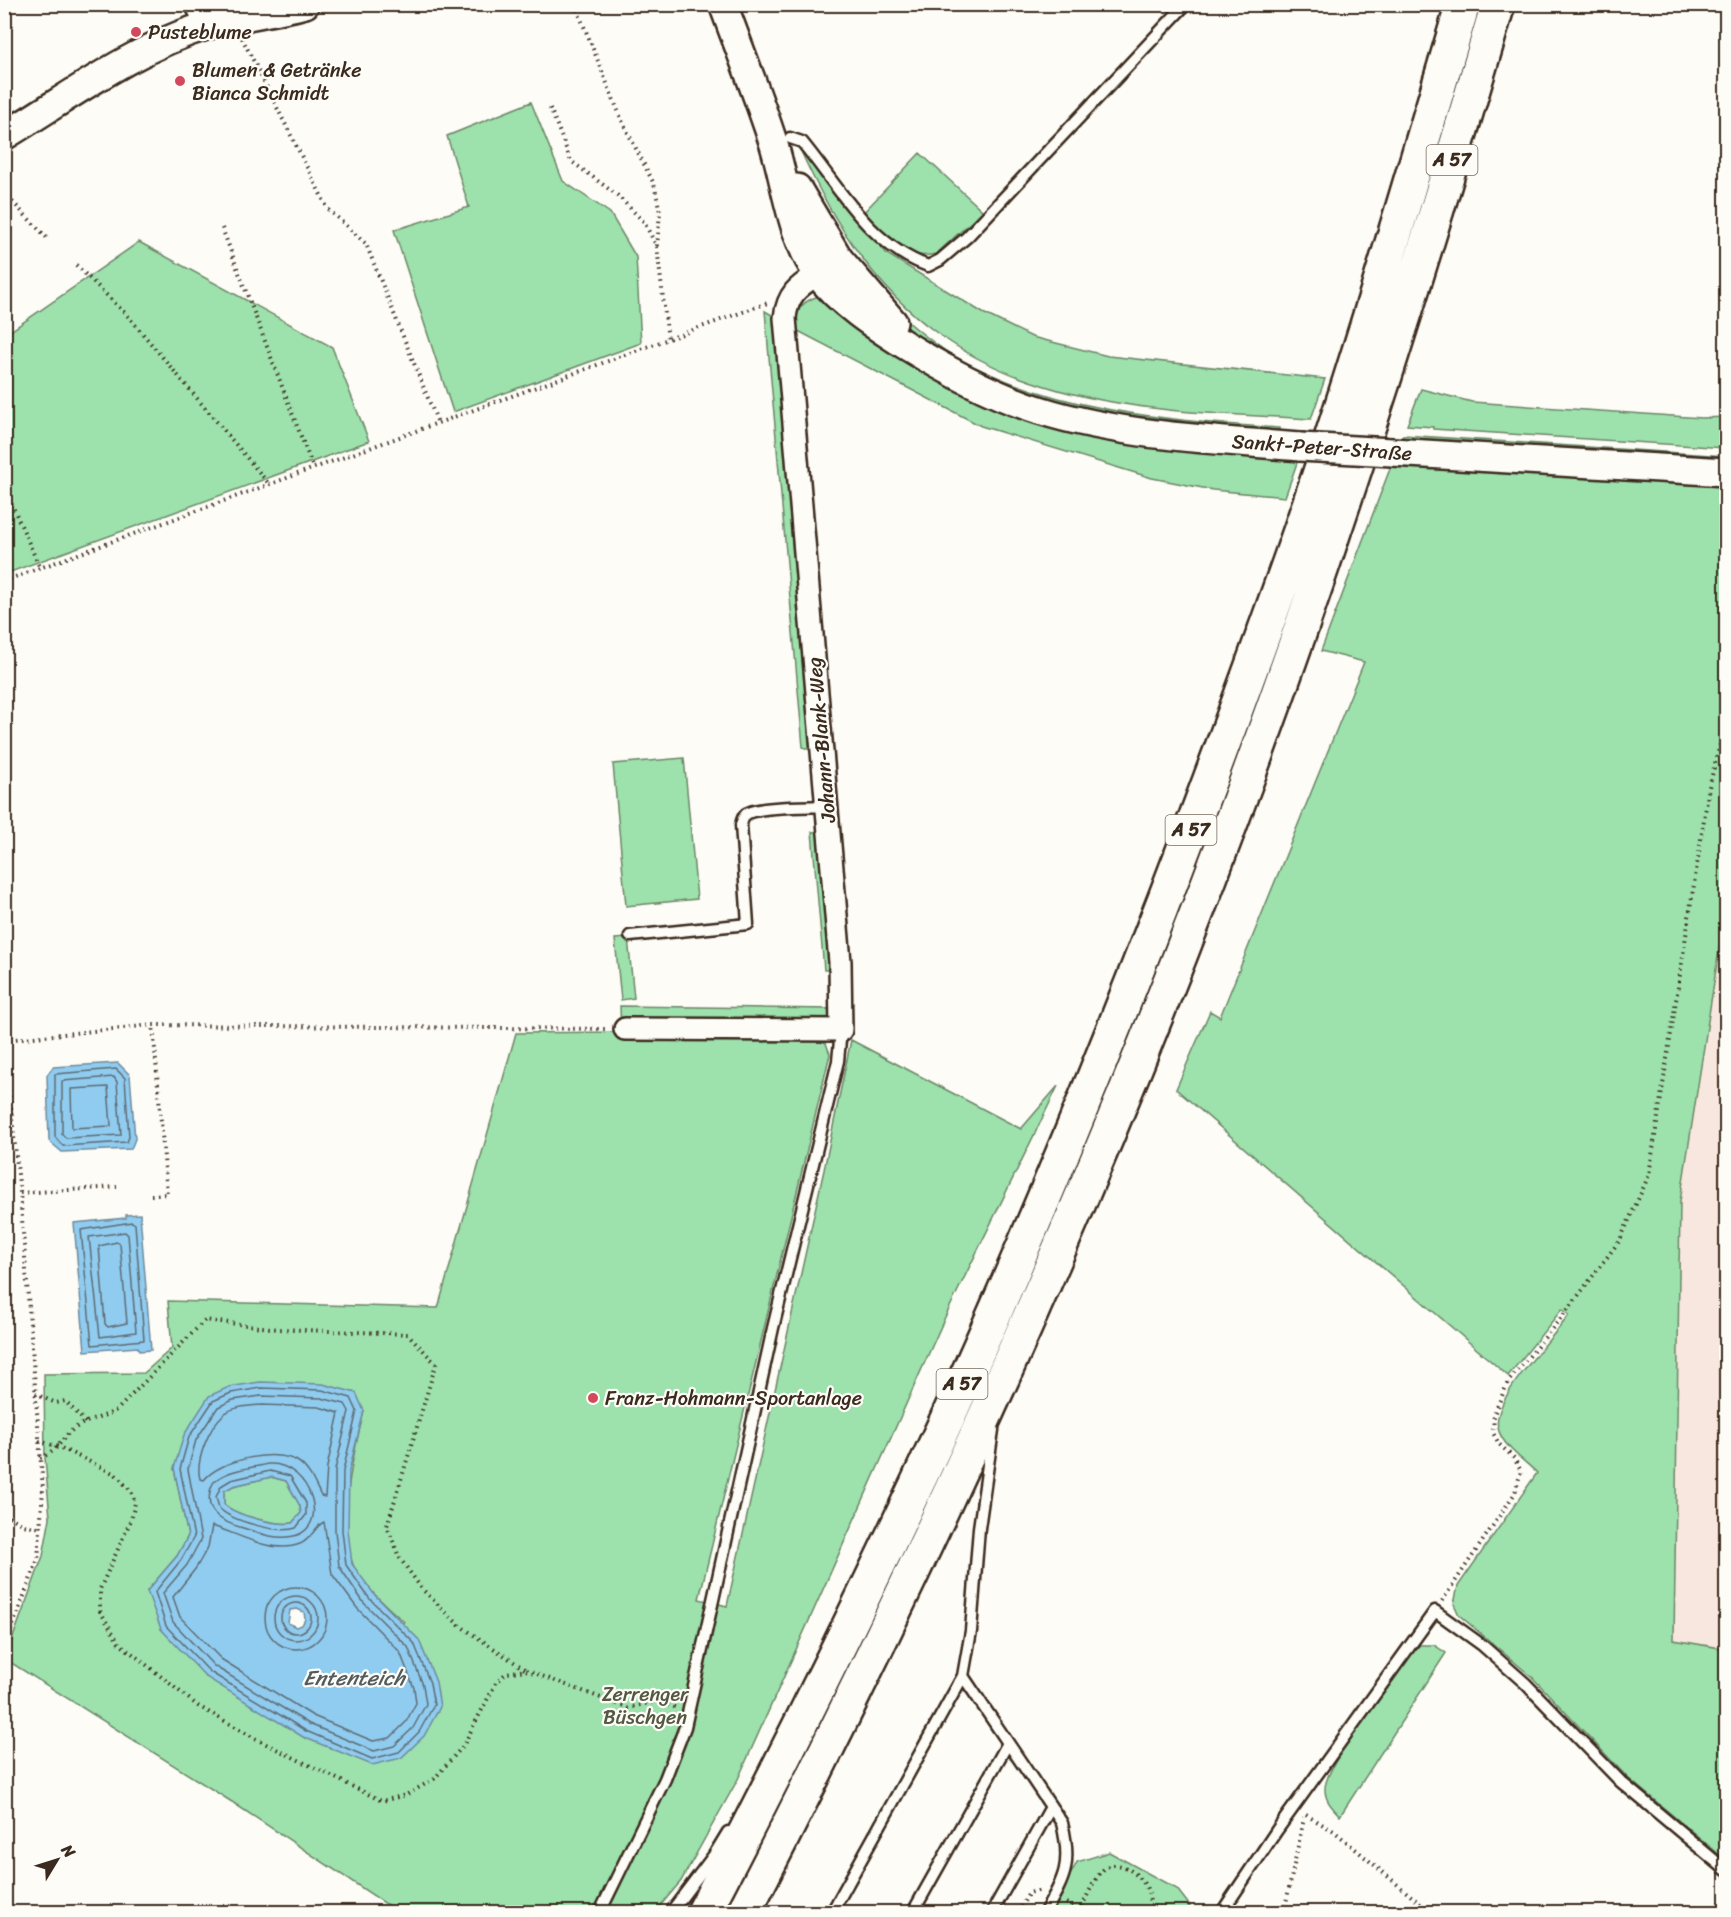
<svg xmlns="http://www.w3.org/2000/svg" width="1731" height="1917" font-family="Sriracha,sans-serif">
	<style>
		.built { fill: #f8e7de }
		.green { fill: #9de1ad; stroke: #6c8666; stroke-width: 1.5; fill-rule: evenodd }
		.water { fill: #90ccf0; stroke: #6e8b9c; stroke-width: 1.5; fill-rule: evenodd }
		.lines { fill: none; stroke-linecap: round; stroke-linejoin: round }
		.shore { stroke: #5d6b72; stroke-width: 1.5 }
		.service-casing { stroke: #3b2a1e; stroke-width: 15 }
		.minor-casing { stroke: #3b2a1e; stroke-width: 26 }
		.tertiary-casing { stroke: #3b2a1e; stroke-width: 32 }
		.motorway-casing { stroke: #3b2a1e; stroke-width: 38 }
		.path { stroke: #3b2a1e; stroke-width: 4; stroke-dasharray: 1.5 4.5; stroke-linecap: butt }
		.service { stroke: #fdfcf7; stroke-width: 10 }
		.minor { stroke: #fdfcf7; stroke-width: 21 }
		.tertiary { stroke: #fdfcf7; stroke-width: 27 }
		.motorway { stroke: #fdfcf7; stroke-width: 33 }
		.tertiary-bridge-casing { stroke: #3b2a1e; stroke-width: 32; stroke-linecap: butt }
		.tertiary-bridge { stroke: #fdfcf7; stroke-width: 27 }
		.poi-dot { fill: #d1495b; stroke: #fdfcf7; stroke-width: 2 }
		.labels { text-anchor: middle; stroke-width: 4.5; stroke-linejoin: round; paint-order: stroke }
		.shield { fill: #fdfcf7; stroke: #75695f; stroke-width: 1.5 }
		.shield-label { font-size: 18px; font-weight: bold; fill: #3b2a1e }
		.poi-label { font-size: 20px; fill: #3b2a1e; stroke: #fdfcf7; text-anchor: start }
		.street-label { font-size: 20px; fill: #3b2a1e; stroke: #fdfcf7 }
		.park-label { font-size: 20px; fill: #545842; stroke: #fdfcf7 }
		.water-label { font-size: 21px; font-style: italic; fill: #545b5d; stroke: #fdfcf7 }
	</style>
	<rect width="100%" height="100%" fill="#fdfcf7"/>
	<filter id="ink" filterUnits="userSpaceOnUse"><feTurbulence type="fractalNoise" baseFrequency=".0167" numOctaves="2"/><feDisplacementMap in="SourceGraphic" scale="12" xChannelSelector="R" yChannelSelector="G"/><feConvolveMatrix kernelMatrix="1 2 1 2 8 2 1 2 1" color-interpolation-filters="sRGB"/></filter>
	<g filter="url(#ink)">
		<path class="built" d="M1726 905V1701L1674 1640 1680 1201Z"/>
		<path class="green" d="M531 102 563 181 610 213 636 257 641 343 453 412 394 230 469 207 447 136Z
			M799 147 887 254 983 313 1032 337 1108 356 1325 379 1311 419C1259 415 1205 415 1152 408 970 386 873 313 799 147Z
			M920 153 983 211 936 254C903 262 883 235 862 214Z
			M139 242 332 347 369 441 5 574V335Z
			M819 296 936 377 1260 455V458L1298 460 1285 497 1213 490 1152 478 981 426 798 331C791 313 802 301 819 296Z
			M881 297C903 318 926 339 952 355 1052 412 1167 420 1279 428V435L1102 416 994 383 912 334 890 315Z
			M765 311 777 318 814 752 803 747Z
			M1421 389 1472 402 1702 418 1726 417V448L1433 429V427L1407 425Z
			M1403 435 1726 456V461L1400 442Z
			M1420 464 1726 484V905L1680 1201 1674 1640 1726 1649V1860L1628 1778 1532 1677 1459 1615 1454 1604 1458 1586 1537 1473C1525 1461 1502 1446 1498 1428 1491 1398 1552 1340 1569 1315L1562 1309 1508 1376 1176 1089 1210 1011 1220 1017 1364 662 1321 651 1391 466 1419 468Z
			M684 758 697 899 626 906 613 764Z
			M821 831 832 970H824L812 832Z
			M628 938 634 998 621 1000 615 939Z
			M620 1006 834 1009 823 1035 830 1054 699 1599 727 1606 824 1170 851 1040 1021 1129 1058 1086 946 1315 738 1779 681 1881 655 1912H398L232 1802 5 1659 43 1556 50 1518 45 1458 44 1374 144 1373 172 1348 168 1301 438 1308 516 1033 621 1032ZM364 1411C353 1455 338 1517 352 1562 358 1583 388 1607 404 1622L206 1677 147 1591 177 1556 188 1536 174 1468Z
			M271 1477 286 1481 300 1506 301 1513 292 1523C277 1526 234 1515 224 1504V1491L233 1486Z
			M1420 1645H1434L1446 1653 1340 1816C1332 1807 1325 1801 1325 1789 1324 1766 1401 1664 1420 1645Z
			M1109 1852 1177 1889 1190 1906 1185 1912H1051L1077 1862Z"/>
		<path class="water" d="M118 1063 130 1075 135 1139 131 1149 62 1152 49 1141 47 1075 53 1067Z
			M140 1214 151 1350 139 1351 138 1347 85 1351 74 1223 126 1218V1215Z
			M260 1382 323 1384 356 1393 364 1411 349 1471 348 1530 352 1564 374 1594 419 1640 436 1682 440 1707 424 1736 401 1758 372 1765 303 1737 206 1677 161 1629 147 1591 177 1556 188 1536 174 1468 184 1435 209 1396 229 1387ZM271 1477 286 1481 300 1506 301 1513 292 1523C277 1526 234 1515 224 1504V1491L233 1486ZM297 1609 304 1612 305 1619 302 1625 296 1627 288 1623 290 1610Z"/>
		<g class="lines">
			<path class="shore" d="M116 1069 125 1078 129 1137 127 1142 63 1146 55 1137V1074Z
				M114 1077 117 1082 121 1135 66 1138 62 1134V1081Z
				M108 1087 111 1126 72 1128 71 1089Z
				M132 1222 135 1224 144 1340 92 1345 81 1230Z
				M125 1232 128 1235 136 1332 100 1337 89 1237Z
				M117 1242 120 1244 127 1323 108 1327 105 1324 99 1246Z
				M261 1388 322 1390 351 1398 357 1411 343 1471 342 1530 346 1565 369 1598 414 1643 430 1683 434 1705 419 1732 399 1752 372 1759 306 1731 210 1672 166 1626 155 1592 181 1560 194 1537 180 1469 189 1437 213 1401 231 1393Z
				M261 1396 321 1398 345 1404 349 1411 335 1470V1531L339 1566 364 1603 408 1647 423 1685 426 1704 413 1728 394 1746 374 1751 309 1724 214 1666 173 1622 163 1593 187 1565 201 1539 188 1469 196 1440 218 1407 233 1400Z
				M262 1405 319 1407 339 1413 327 1467 325 1497 321 1496C315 1484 309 1468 297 1461 274 1448 220 1460 204 1480L200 1479C195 1461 209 1427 224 1414 234 1406 250 1406 262 1405Z
				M268 1464C311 1461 335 1534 287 1537 273 1539 257 1532 243 1528 225 1523 205 1515 210 1492 211 1487 212 1483 216 1480 230 1469 252 1468 268 1464Z
				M270 1471 290 1476 306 1503V1515L296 1528C279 1534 231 1521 219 1508L216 1497 221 1486 231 1480Z
				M324 1522 332 1574 357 1608 400 1652 414 1688 416 1703 406 1722 390 1738 373 1741 313 1716 221 1659 180 1617 173 1597 196 1568 208 1547 212 1526C237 1533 272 1555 300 1544 311 1540 315 1526 324 1522Z
				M265 1618a31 31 0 1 1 62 0a31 31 0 1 1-62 0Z
				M274 1618a22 22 0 1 1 44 0a22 22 0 1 1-44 0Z
				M281 1618a15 15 0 1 1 30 0a15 15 0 1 1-30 0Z"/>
			<g class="service-casing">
				<path id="service" d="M790 138 802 142C840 188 869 245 928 266L940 260 967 237 1186 4
					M630 936 748 924 741 825C742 821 743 815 748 813 761 806 810 807 827 806
					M963 1676 1062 1823C1072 1864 1065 1877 1045 1912
					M600 1912 665 1779 685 1727 773 1328 838 1061 841 1030
					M671 1912 714 1855 728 1832
					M832 1912 963 1676 971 1631 979 1528 993 1430
					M913 1912 1008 1743
					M992 1912 1051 1807
					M1222 1912 1277 1830 1435 1611 1482 1645 1525 1683 1621 1782 1726 1870"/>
			</g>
			<g class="minor-casing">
				<path id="minor" d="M196 4 207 25
					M625 1029 841 1030 840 962 785 318C788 287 807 283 829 266"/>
			</g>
			<g class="tertiary-casing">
				<path id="tertiary" d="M723 4C740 51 759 98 774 145 787 188 791 237 818 274 839 303 875 326 905 345 944 369 984 391 1027 406 1113 436 1210 439 1300 447
					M4 136C69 97 134 48 206 26 237 16 272 13 305 4
					M797 188 839 259 893 322
					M1392 452 1726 472"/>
			</g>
			<g class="motorway-casing">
				<path id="motorway" d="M704 1912C806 1717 904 1519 993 1317 1102 1068 1200 814 1291 557 1355 375 1408 189 1463 4
					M744 1912C935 1543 1107 1162 1250 771 1343 518 1423 263 1498 4"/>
			</g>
			<path class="path" d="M575 4 623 123 654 184 660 212 657 247
				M242 38 328 209 366 244 438 423
				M550 108 571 161 617 195 644 222 657 247 668 340
				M4 193 49 240
				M222 228 313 468
				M76 265 127 315 269 484
				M4 487 40 568
				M4 581 770 302
				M4 1040 153 1025 609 1029
				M4 1042 20 1193 43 1489 38 1559 4 1649
				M20 1193 117 1187
				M151 1195 167 1194 153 1025
				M35 1394 56 1403 65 1401 86 1423
				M39 1441 59 1447 115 1474 131 1491 135 1503 131 1520 100 1589V1611L119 1643 198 1706 258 1740 382 1801 406 1795 434 1779 463 1746 496 1683 506 1673 526 1670 628 1708 657 1701 677 1708
				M40 1458C62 1449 59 1439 75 1428 88 1419 104 1418 118 1409L205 1320 278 1329 408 1334 436 1364 387 1526 399 1557 422 1589 459 1625 526 1670
				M4 1513 23 1525 42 1528
				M1442 1601 1515 1493 1521 1471 1514 1458 1499 1444 1493 1433 1494 1414 1508 1382 1569 1308 1620 1240 1649 1175 1709 787 1726 721
				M1306 1815 1334 1831 1430 1912
				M1066 1903 1080 1910
				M1018 1912 1029 1893 1042 1890
				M1079 1912C1086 1900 1092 1882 1102 1871 1115 1856 1137 1872 1145 1885 1150 1893 1150 1903 1150 1912
				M1284 1912 1304 1818"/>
			<use href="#service" class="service"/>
			<use href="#minor" class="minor"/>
			<use href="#tertiary" class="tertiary"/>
			<use href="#motorway" class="motorway"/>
			<g class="tertiary-bridge-casing">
				<path id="tertiary-bridge" d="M1300 447 1392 452"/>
			</g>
			<use href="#tertiary-bridge" class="tertiary-bridge"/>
		</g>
	</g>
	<g class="poi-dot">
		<circle cx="136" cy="32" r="6"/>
		<circle cx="180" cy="81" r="6"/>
		<circle cx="593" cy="1398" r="6"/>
	</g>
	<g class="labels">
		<g class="shield">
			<rect x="1426.5" y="145" width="51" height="30" rx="4.5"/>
			<rect x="1165.5" y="815" width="51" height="30" rx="4.5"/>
			<rect x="936.5" y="1369" width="51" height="30" rx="4.5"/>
		</g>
		<g class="shield-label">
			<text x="1452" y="166">A 57</text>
			<text x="1191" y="836">A 57</text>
			<text x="962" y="1390">A 57</text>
		</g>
		<g class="poi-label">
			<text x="148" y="39">Pusteblume</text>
			<text x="192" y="77">Blumen &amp; Getränke<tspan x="192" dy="23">Bianca Schmidt</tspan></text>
			<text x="605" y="1405">Franz-Hohmann-Sportanlage</text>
		</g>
		<g class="street-label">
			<text transform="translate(1322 447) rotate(4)" y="7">Sankt-Peter-Straße</text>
			<text transform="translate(821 740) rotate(-95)" y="7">Johann-Blank-Weg</text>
		</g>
		<g class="park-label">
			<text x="645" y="1701">Zerrenger<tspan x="645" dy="23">Büschgen</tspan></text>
		</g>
		<g class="water-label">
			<text x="354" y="1685">Ententeich</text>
		</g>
	</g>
	<rect width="1731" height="1917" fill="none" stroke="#fdfcf7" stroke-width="24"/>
	<rect x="12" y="12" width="1707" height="1893" fill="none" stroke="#3b2a1e" stroke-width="2" filter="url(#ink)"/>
	<g transform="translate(57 1860) rotate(52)" stroke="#fdfcf7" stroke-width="4.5" paint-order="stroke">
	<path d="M0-4.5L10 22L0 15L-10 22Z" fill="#3b2a1e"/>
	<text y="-9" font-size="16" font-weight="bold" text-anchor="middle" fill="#3b2a1e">N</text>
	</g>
</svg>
